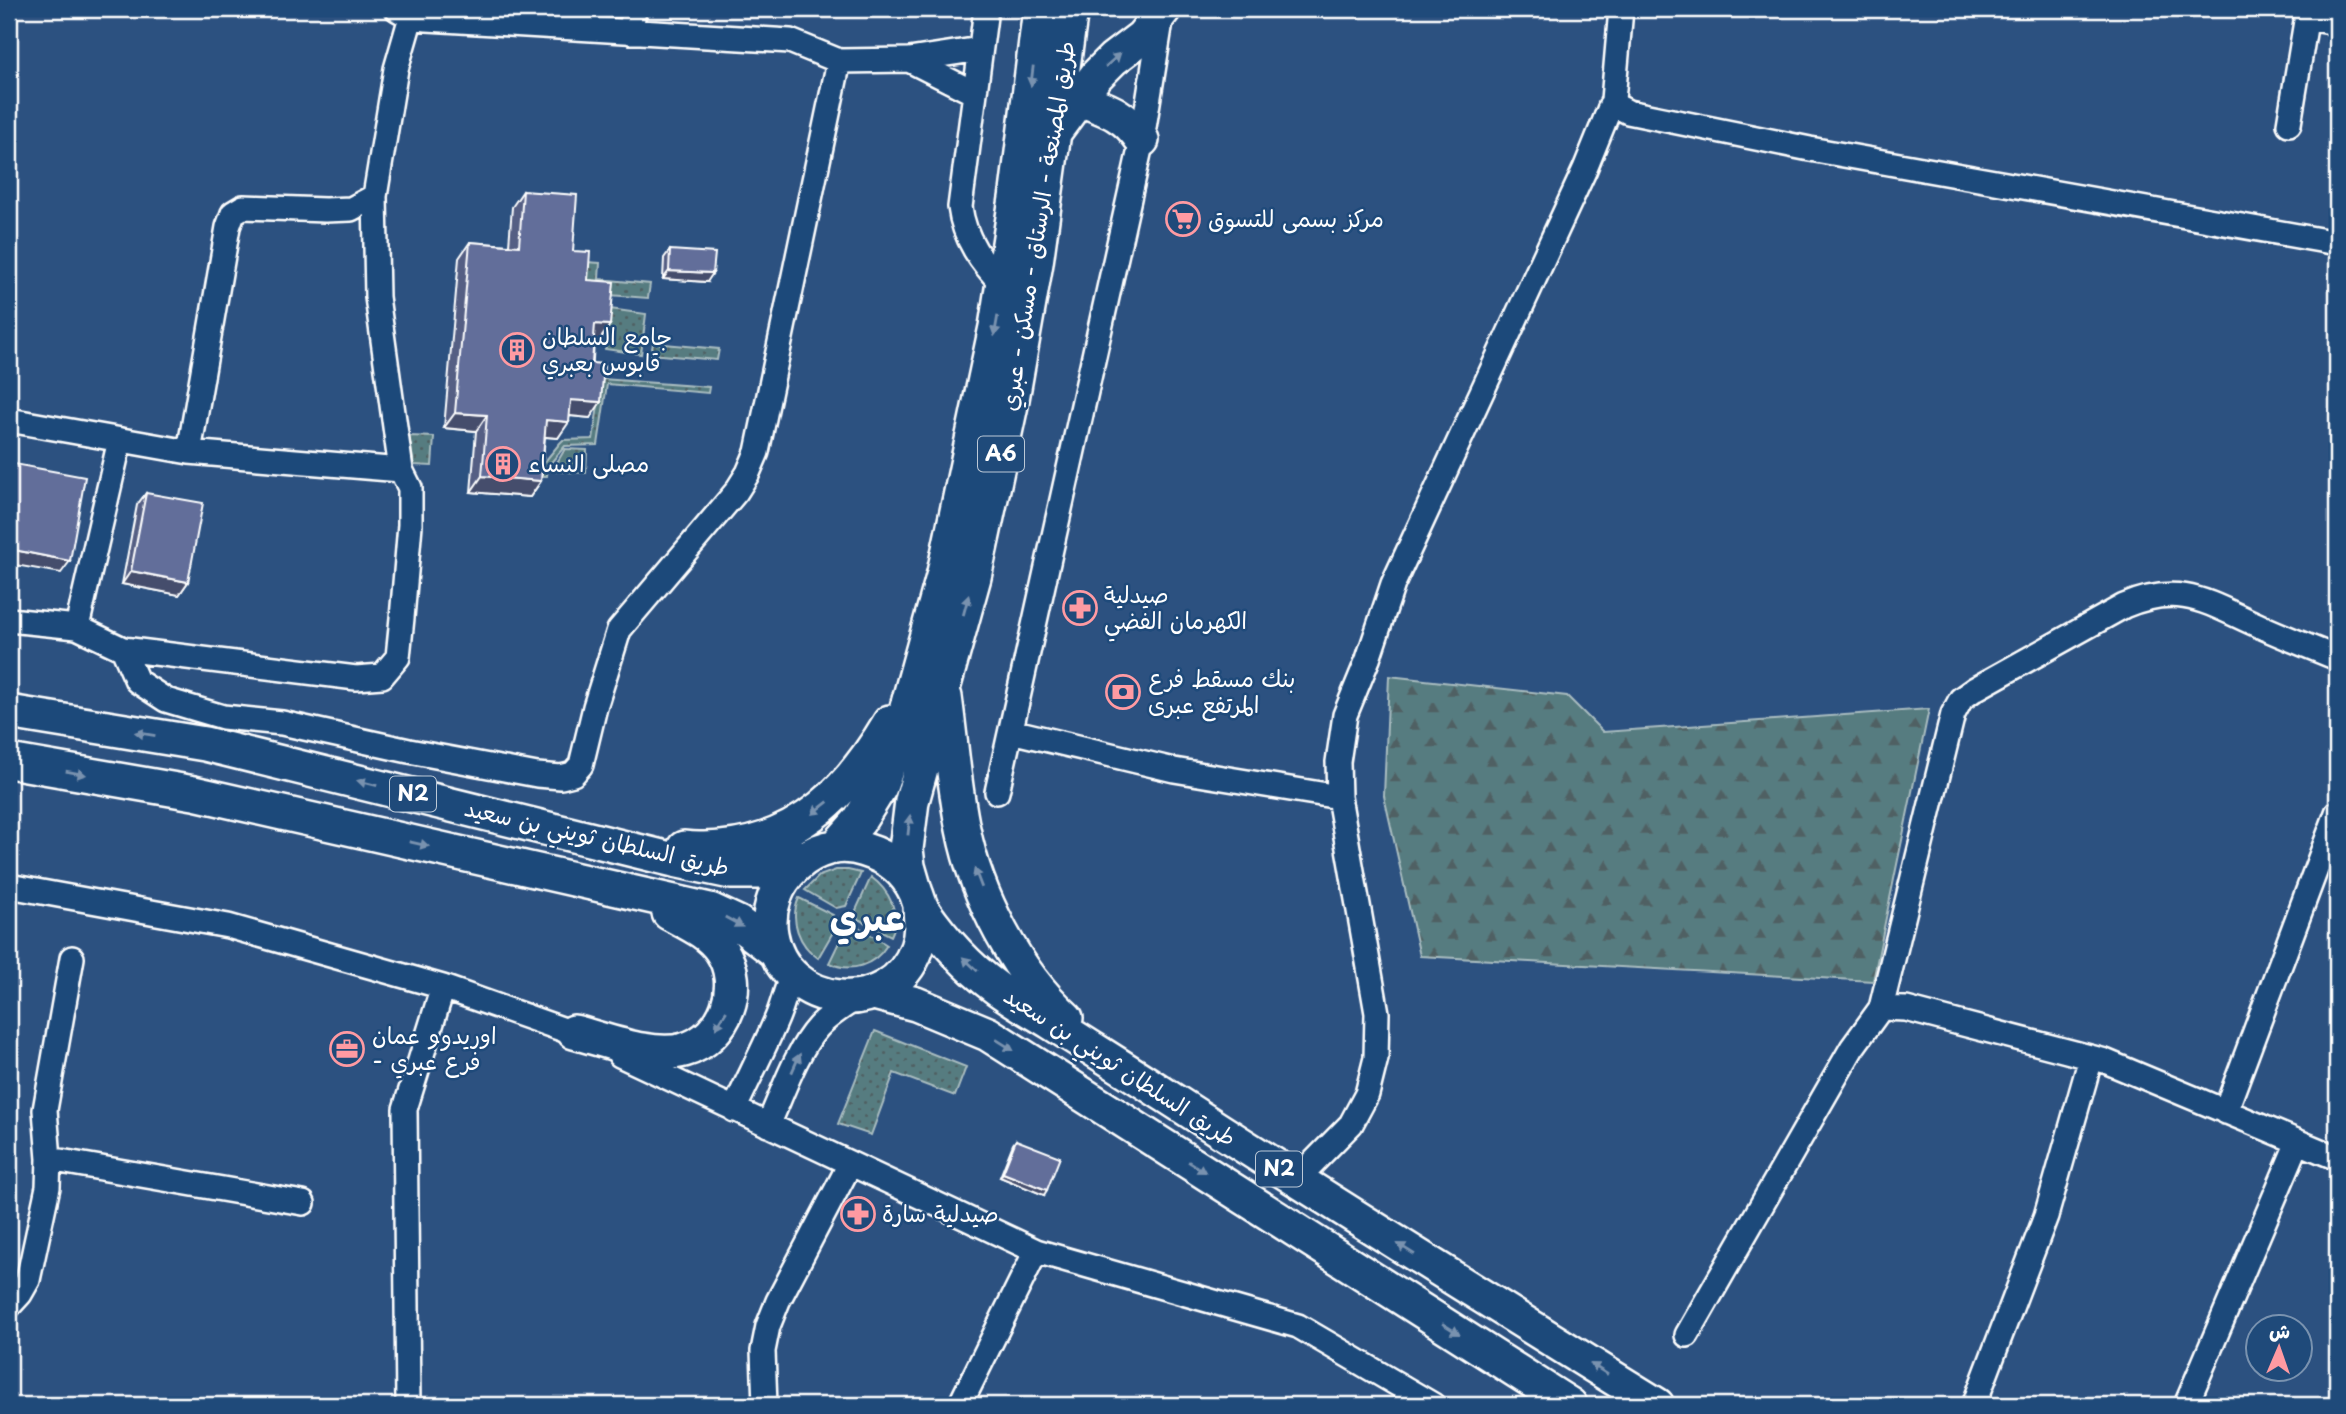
<svg xmlns="http://www.w3.org/2000/svg" width="2346" height="1414" font-family="'Playpen Sans','Playpen Sans Arabic',sans-serif">
	<style>
		.grass { fill: url(#grass-dots); stroke: #aabdc0; stroke-width: 2 }
		.forest { fill: url(#forest-firs); stroke: #aabdc0; stroke-width: 2 }
		.lines { fill: none; stroke-linecap: round; stroke-linejoin: round }
		.minor-casing { stroke: #fff; stroke-width: 28 }
		.highway-casing { stroke: #fff; stroke-width: 38 }
		.minor { stroke: #1f4a7a; stroke-width: 23 }
		.highway { stroke: #1f4a7a; stroke-width: 33 }
		.wall { fill: #545f84; stroke: #fff; stroke-width: 2 }
		.shaded-wall { fill: #454d6c; stroke: #fff; stroke-width: 2 }
		.building { fill: #626e9a; stroke: #fff; stroke-width: 2 }
		.oneway { fill: #7992af }
		.labels { text-anchor: middle; stroke-width: 5; stroke-linejoin: round; paint-order: stroke }
		.shield { fill: #1f4a7a; stroke: #bcc9d7; stroke-width: 2 }
		.shield-label { font-size: 21px; font-weight: bold; fill: #fff }
		.poi-label { font-size: 23px; fill: #fff; stroke: #1f4a7a; text-anchor: start }
		.street-label { font-size: 23px; fill: #fff; stroke: #1f4a7a }
		.town-label { font-size: 37px; font-weight: bold; fill: #fff; stroke: #1f4a7a }
	</style>
	<defs>
		<pattern id="grass-dots" width="8" height="8" patternUnits="userSpaceOnUse" patternTransform="scale(1.75)"><rect width="8" height="8" fill="#567b80"/><path d="M2 2h.1M6 6h.1" fill="none" stroke="#506163" stroke-width="1.8" stroke-linecap="round"/></pattern>
		<pattern id="forest-firs" width="22" height="20" patternUnits="userSpaceOnUse" patternTransform="scale(1.75)"><rect width="22" height="20" fill="#567b80"/><path d="M5 1l3.5 6h-7zM16 11l3.5 6h-7z" fill="#506163"/></pattern>
	</defs>
	<rect width="100%" height="100%" fill="#2c5180"/>
	<filter id="ink" filterUnits="userSpaceOnUse"><feTurbulence type="fractalNoise" baseFrequency=".0143" numOctaves="2"/><feDisplacementMap in="SourceGraphic" scale="14" xChannelSelector="R" yChannelSelector="G"/><feConvolveMatrix kernelMatrix="1 2 1 2 8 2 1 2 1" color-interpolation-filters="sRGB"/></filter>
	<g filter="url(#ink)">
		<path class="grass" d="M586 262 600 263 599 279 650 284 648 298 583 293Z
			M610 309 646 314 641 354 605 349Z
			M653 343 719 349 717 360 651 354Z
			M602 379 709 387 708 393 607 384 598 445 565 446 548 466 547 476H541L542 465 560 443 563 440 593 439Z
			M409 436 434 437 432 466 414 465Z
			M565 449 587 450 586 473 552 471Z
			M836 870H848L861 873 846 906 836 908 805 890 819 876Z
			M871 877C889 890 902 914 891 936L858 919 856 910Z
			M799 898 833 915 832 919 836 927 818 958C799 945 789 920 799 898Z
			M857 926 887 945C874 966 851 973 829 963L845 930H851Z
			M875 1031 966 1067 955 1096 894 1073 871 1135 838 1124Z"/>
		<path class="forest" d="M1389 676 1567 696 1603 732 1929 709 1873 981 1420 956 1384 796Z"/>
		<g class="lines">
			<g class="minor-casing">
				<path id="minor" d="M397 9 411 17 427 19 790 41 839 61 909 60 980 49
					M986 9 960 207C964 239 982 263 1003 285
					M1621 9 1613 100 1617 106 1628 112 1810 149 2337 243
					M2306 18 2337 23
					M631 32 634 9
					M909 60 974 93
					M2289 124 2308 9
					M9 420 189 452 401 470
					M189 452 228 227 233 213 243 207 325 210 351 209 375 196
					M9 620 77 627 123 649 137 681 166 700 223 717 282 723 409 751 537 775 561 777 573 774 581 765 595 707 619 630 736 492 748 473 757 452 839 61
					M77 627 120 440
					M123 649 356 678 382 676 398 657 402 618 410 525V488L401 470 377 297 375 196 396 69 411 17
					M1011 731 1174 770 1339 797
					M997 792 1142 140 1162 15
					M9 886 228 926 443 987 587 1038
					M1881 1008 1906 1009 2105 1061 2337 1158
					M620 1055 1036 1251 1298 1326 1433 1405
					M734 1110C748 1079 764 1049 777 1018 783 1004 785 991 792 976
					M2225 1112 2337 813
					M768 1125C782 1095 796 1051 818 1027 829 1015 844 1006 858 997
					M49 1159 303 1203
					M1296 1180 1351 1124 1367 1094 1376 1058 1377 1013 1339 797 1338 762 1345 715 1368 659 1393 584 1585 169 1613 100
					M9 1306 20 1294 28 1280 48 1187 49 1159 45 1110 72 958
					M1687 1335 1852 1048 1881 1008 1953 714 1961 699 1975 689 2124 606C2182 581 2209 604 2262 627 2287 638 2312 648 2337 658
					M408 1405 405 1109 443 987
					M765 1405 763 1351 768 1326 778 1301 850 1164
					M960 1405 1036 1251
					M1974 1405 2046 1216 2091 1058
					M2186 1405 2298 1142"/>
			</g>
			<g class="highway-casing">
				<path id="highway" d="M1079 99C1107 109 1126 115 1142 140
					M1056 130 1096 76 1113 59 1142 37 1164 9
					M945 697C951 741 954 786 963 829 976 895 1016 973 1066 1018
					M9 712 205 744 674 860 731 872H765L804 857
					M9 761 194 793 710 910 738 923 775 951
					M836 847 859 821 880 787 903 722 944 573 996 327 1017 192 1040 9
					M684 848C696 850 709 849 721 848 802 841 851 788 890 722
					M915 890 908 866 906 849 912 801 974 577 1011 405 1036 263 1071 9
					M920 907C921 921 922 935 917 948 891 1021 784 1010 771 934 762 883 814 832 865 850 888 857 906 871 916 893 919 900 919 905 924 912 943 939 967 966 994 986 1012 1000 1033 1011 1052 1023 1091 1048 1130 1072 1168 1097 1330 1202 1494 1304 1657 1405
					M874 993 916 1004 988 1034 1570 1405
					M574 1032C606 1040 653 1059 684 1050 726 1038 745 985 721 950 709 932 687 923 669 913"/>
			</g>
			<use href="#minor" class="minor"/>
			<use href="#highway" class="highway"/>
		</g>
		<path class="wall" d="M523 191 573 251 588 280 599 341 594 340 590 418 570 416 558 438 545 437 541 481 530 497 471 492 476 431 444 428 459 258 470 242 509 245 512 207Z
			M670 250 707 282 663 279 664 258Z
			M146 493 188 582 179 595 122 584 137 505Z
			M1016 1140 1044 1195 1000 1177 1013 1144Z"/>
		<path class="shaded-wall" d="M669 271 713 273 707 282 663 279Z
			M595 324 610 325 599 341 584 339Z
			M571 400 601 402 590 418 560 415Z
			M455 413 487 415 476 431 444 428Z
			M546 420 569 422 558 438 535 436Z
			M482 476 541 481 530 497 471 492Z
			M9 549 70 561 61 573 9 564Z
			M131 571 188 582 179 595 122 584Z
			M1003 1173 1047 1190 1044 1195 1000 1177Z"/>
		<path class="building" d="M523 191 577 195 573 251 590 252 588 280 614 282 610 325 595 324 592 363 604 364 601 402 571 400 569 422 546 420 541 481 482 476 487 415 455 413 470 242 519 246Z
			M670 250 715 253 713 273 669 271Z
			M9 463 85 477 70 561 9 549Z
			M146 493 203 503 188 582 131 571Z
			M1016 1140 1060 1157 1047 1190 1003 1173Z"/>
		<defs><path id="oneway-solid" d="M-6-.8H1V-3.2L6.5 0L1 3.2V.8H-6Z" transform="scale(1.75)"/></defs>
		<g class="oneway">
			<use href="#oneway-solid" transform="translate(1113 60) rotate(-42)"/>
			<use href="#oneway-solid" transform="translate(1032 76) rotate(97)"/>
			<use href="#oneway-solid" transform="translate(996 326) rotate(100)"/>
			<use href="#oneway-solid" transform="translate(966 605) rotate(-75)"/>
			<use href="#oneway-solid" transform="translate(145 734) rotate(-171)"/>
			<use href="#oneway-solid" transform="translate(76 773) rotate(10)"/>
			<use href="#oneway-solid" transform="translate(367 783) rotate(-166)"/>
			<use href="#oneway-solid" transform="translate(820 808) rotate(142)"/>
			<use href="#oneway-solid" transform="translate(909 825) rotate(-84)"/>
			<use href="#oneway-solid" transform="translate(419 844) rotate(13)"/>
			<use href="#oneway-solid" transform="translate(978 878) rotate(-111)"/>
			<use href="#oneway-solid" transform="translate(734 922) rotate(29)"/>
			<use href="#oneway-solid" transform="translate(970 964) rotate(-137)"/>
			<use href="#oneway-solid" transform="translate(721 1020) rotate(122)"/>
			<use href="#oneway-solid" transform="translate(1005 1045) rotate(32)"/>
			<use href="#oneway-solid" transform="translate(796 1063) rotate(-66)"/>
			<use href="#oneway-solid" transform="translate(1197 1167) rotate(32)"/>
			<use href="#oneway-solid" transform="translate(1406 1249) rotate(-148)"/>
			<use href="#oneway-solid" transform="translate(1451 1329) rotate(32)"/>
			<use href="#oneway-solid" transform="translate(1599 1369) rotate(-148)"/>
		</g>
	</g>
	<defs>
		<g id="supermarket-ring" transform="scale(1.75)"><circle r="9.5" fill="#1f4a7a" stroke="#ff9aa2" stroke-width="1.5"/><path d="M-6-5.5h2.5l.6 2H6L4.5 2H-2.5L-4.4-4H-6ZM-1.5 3.2a1.3 1.3 0 1 0 .1 0ZM3 3.2a1.3 1.3 0 1 0 .1 0Z" fill="#ff9aa2"/></g>
		<g id="building-ring" transform="scale(1.75)"><circle r="9.5" fill="#1f4a7a" stroke="#ff9aa2" stroke-width="1.5"/><path d="M-4-6H4V6H1V3H-1V6H-4ZM-2.5-4.3h1.7v1.8h-1.7ZM.8-4.3h1.7v1.8H.8ZM-2.5-1h1.7V.8h-1.7ZM.8-1h1.7V.8H.8Z" fill="#ff9aa2"/></g>
		<g id="pharmacy-ring" transform="scale(1.75)"><circle r="9.5" fill="#1f4a7a" stroke="#ff9aa2" stroke-width="1.5"/><path d="M-2-6h4v4h4v4h-4v4h-4v-4h-4v-4h4Z" fill="#ff9aa2"/></g>
		<g id="bank-ring" transform="scale(1.75)"><circle r="9.5" fill="#1f4a7a" stroke="#ff9aa2" stroke-width="1.5"/><path d="M-6-4H6V4H-6ZM0-2.3a2.3 2.3 0 1 0 0 4.6a2.3 2.3 0 1 0 0-4.6Z" fill="#ff9aa2"/></g>
		<g id="office-ring" transform="scale(1.75)"><circle r="9.5" fill="#1f4a7a" stroke="#ff9aa2" stroke-width="1.5"/><path d="M-6-3h4V-5.5h4V-3h4V5H-6ZM-1-4.5V-3h2v-1.5ZM-6 0V1H6V0Z" fill="#ff9aa2"/></g>
	</defs>
	<g fill-rule="evenodd">
		<use href="#supermarket-ring" x="1183" y="219"/>
		<use href="#building-ring" x="517" y="350"/>
		<use href="#building-ring" x="503" y="464"/>
		<use href="#pharmacy-ring" x="1080" y="608"/>
		<use href="#bank-ring" x="1123" y="692"/>
		<use href="#office-ring" x="347" y="1049"/>
		<use href="#pharmacy-ring" x="858" y="1214"/>
	</g>
	<g class="labels">
		<g class="shield">
			<rect x="978" y="436.5" width="46" height="35" rx="5"/>
			<rect x="390" y="776.5" width="46" height="35" rx="5"/>
			<rect x="1256" y="1151.5" width="46" height="35" rx="5"/>
		</g>
		<g class="shield-label">
			<text x="1001" y="461">A6</text>
			<text x="413" y="801">N2</text>
			<text x="1279" y="1176">N2</text>
		</g>
		<g class="poi-label">
			<text x="1208" y="227">مركز بسمى للتسوق</text>
			<text x="542" y="345">جامع السلطان<tspan x="542" dy="26">قابوس بعبري</tspan></text>
			<text x="528" y="472">مصلى النساء</text>
			<text x="1104" y="603">صيدلية<tspan x="1104" dy="26">الكهرمان الفضي</tspan></text>
			<text x="1148" y="687">بنك مسقط فرع<tspan x="1148" dy="26">المرتفع عبرى</tspan></text>
			<text x="372" y="1044">اوريدوو عمان<tspan x="372" dy="26">- فرع عبري</tspan></text>
			<text x="882" y="1222">صيدلية سارة</text>
		</g>
		<g class="street-label">
			<text transform="translate(1038 226) rotate(-81)" y="8">طريق المصنعة - الرستاق - مسكن - عبري</text>
			<text transform="translate(597 838) rotate(13)" y="8">طريق السلطان ثويني بن سعيد</text>
			<text transform="translate(1120 1067) rotate(33)" y="8">طريق السلطان ثويني بن سعيد</text>
		</g>
		<g class="town-label">
			<text x="867" y="931">عبري</text>
		</g>
	</g>
	<rect width="2346" height="1414" fill="none" stroke="#1f4a7a" stroke-width="35"/>
	<rect x="18" y="18" width="2311" height="1379" fill="none" stroke="#fff" stroke-width="2.5" filter="url(#ink)"/>
	<g transform="translate(2279 1348) rotate(2)"><circle r="33" fill="#1f4a7a" stroke="#7992af" stroke-width="2"/>
	<path d="M0-5L12 26L0 18L-12 26Z" fill="#ff9aa2"/>
	<text y="-10" font-size="19" font-weight="bold" text-anchor="middle" fill="#ffffff">ش</text>
	</g>
</svg>
